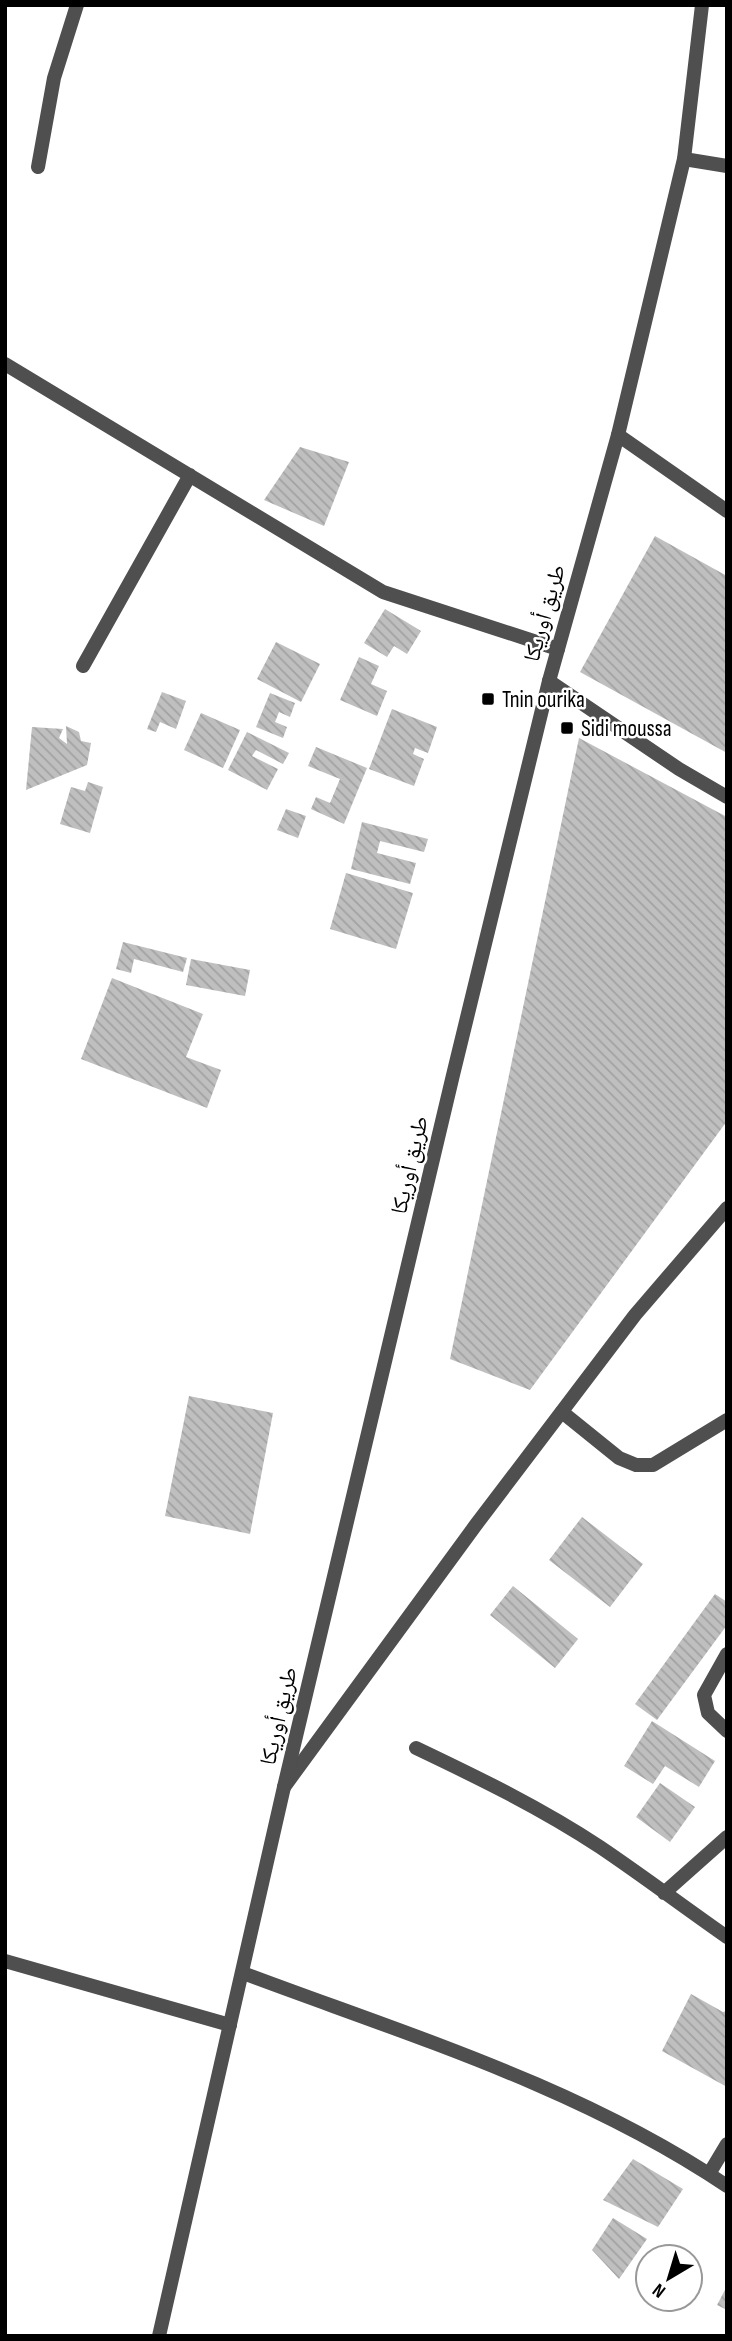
<svg xmlns="http://www.w3.org/2000/svg" width="732" height="2341" font-family="'Sofia Sans Condensed','Noto Naskh Arabic',sans-serif">
	<style>
		.building { fill: url(#building-back-hatch) }
		.lines { fill: none; stroke-linecap: round; stroke-linejoin: round }
		.service { stroke: #4f4f4f; stroke-width: 14 }
		.minor { stroke: #4f4f4f; stroke-width: 14 }
		.tertiary { stroke: #4f4f4f; stroke-width: 14 }
		.poi-dot { fill: #000; stroke: #fff; stroke-width: 2.5 }
		.labels { text-anchor: middle; stroke-width: 5; stroke-linejoin: round; paint-order: stroke }
		.street-label { font-size: 23px; fill: #000; stroke: #fff }
		.poi-label { font-size: 23px; fill: #000; stroke: #fff; text-anchor: start }
	</style>
	<defs>
		<pattern id="building-back-hatch" width="6" height="6" patternUnits="userSpaceOnUse" patternTransform="scale(1.75)"><rect width="6" height="6" fill="#bfbfbf"/><path d="M-1 5l2 2M0 0l6 6M5-1l2 2" fill="none" stroke="#a2a2a2"/></pattern>
	</defs>
	<rect width="100%" height="100%" fill="#fff"/>
	<path class="building" d="M300 447 349 462 324 526 264 500Z
		M655 536 727 576V753L580 672Z
		M385 609 421 631 407 654 394 646 387 657 364 643Z
		M276 642 320 664 301 702 257 679Z
		M359 657 379 666 371 684 387 691 377 716 340 700Z
		M162 692 186 701 176 729 160 722 156 732 147 729Z
		M270 693 295 703 290 717 279 712 275 722 287 727 283 738 256 727Z
		M392 709 437 727 428 753 415 748 413 754 424 759 414 786 369 769Z
		M201 713 240 730 223 768 184 750Z
		M66 726 79 732 81 741 91 743 87 765 26 790 32 727 63 729 59 738 67 744Z
		M247 732 289 753 283 764 256 750 252 756 278 769 267 790 228 770Z
		M579 738 727 817V1121L530 1390 450 1359Z
		M316 747 367 768 344 824 311 809 316 797 330 803 340 779 308 766Z
		M88 782 103 787 90 833 60 824 71 787 85 791Z
		M286 809 306 816 298 838 277 830Z
		M362 822 428 839 424 852 380 841 377 853 416 863 410 884 351 869Z
		M346 873 413 893 396 949 330 929Z
		M123 942 187 958 183 972 134 959 131 973 116 969Z
		M191 959 250 970 245 996 186 985Z
		M112 978 203 1014 186 1057 221 1070 207 1108 81 1059Z
		M189 1396 273 1413 250 1534 165 1516Z
		M582 1517 643 1564 610 1607 549 1560Z
		M513 1586 578 1639 555 1668 490 1615Z
		M715 1594 727 1602V1625L657 1720 635 1704Z
		M652 1721 715 1761 699 1787 665 1766 653 1784 624 1766Z
		M660 1783 695 1807 670 1842 636 1817Z
		M691 1994 723 2012 727 2011V2087L662 2051Z
		M633 2159 683 2189 658 2227 603 2200Z
		M613 2218 647 2239 619 2279 592 2250Z
		M727 2286V2310L717 2305Z"/>
	<g class="lines">
		<path class="service" d="M684 159 727 166
			M562 1412 619 1458 636 1465H653L727 1420"/>
		<path class="minor" d="M38 167 54 78 77 5
			M5 364 383 592 558 649
			M618 435 727 511
			M83 666 190 475
			M549 681 679 769 727 797
			M727 1654 704 1695 708 1713 727 1731
			M416 1748C479 1778 541 1808 600 1847 643 1876 684 1907 727 1937
			M284 1787 475 1526 635 1315 727 1208
			M664 1893 727 1837
			M5 1961 230 2025
			M243 1973C408 2035 580 2087 727 2186
			M709 2174 727 2144"/>
		<path class="tertiary" d="M159 2336 284 1787 453 1075 549 681 618 435 684 159 702 5"/>
	</g>
	<g class="poi-dot">
		<rect x="481" y="692" width="14" height="14" rx="3.5"/>
		<rect x="560" y="721" width="14" height="14" rx="3.5"/>
	</g>
	<g class="labels">
		<g class="street-label">
			<text transform="translate(544 613) rotate(-74)" y="8">طريق أوريكا</text>
			<text transform="translate(409 1165) rotate(-77)" y="8">طريق أوريكا</text>
			<text transform="translate(278 1716) rotate(-77)" y="8">طريق أوريكا</text>
		</g>
		<g class="poi-label">
			<text x="502" y="707">Tnin ourika</text>
			<text x="581" y="736">Sidi moussa</text>
		</g>
	</g>
	<rect width="732" height="2341" fill="none" stroke="#000000" stroke-width="14"/>
	<g transform="translate(669 2278) rotate(218)"><circle r="33" fill="#ffffff" stroke="#999999" stroke-width="2"/>
	<path d="M0-5L12 26L0 18L-12 26Z" fill="#000000"/>
	<text y="-10" font-size="19" font-weight="bold" text-anchor="middle" fill="#000000">N</text>
	</g>
</svg>
